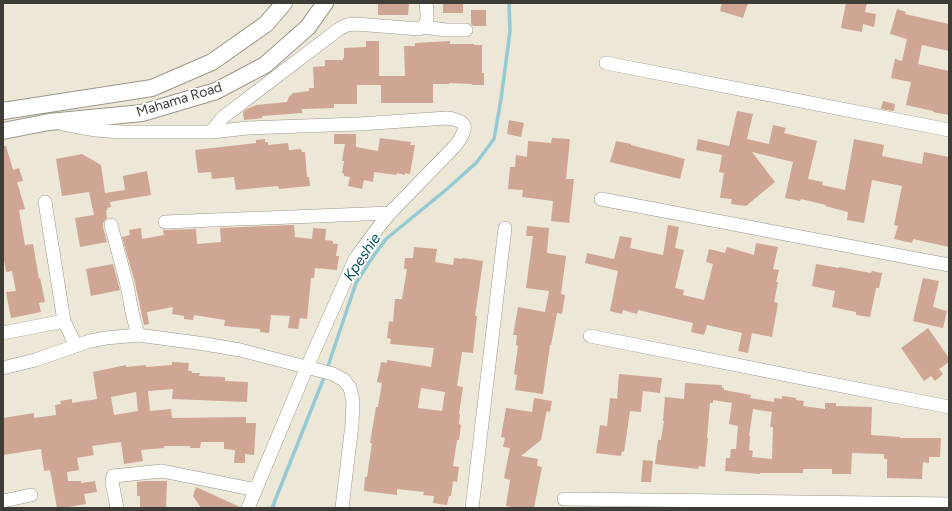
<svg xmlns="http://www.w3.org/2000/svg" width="952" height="511" font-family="Figtree,sans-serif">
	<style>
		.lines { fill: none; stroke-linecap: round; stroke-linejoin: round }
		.stream { stroke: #95c9d3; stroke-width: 3.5 }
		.building { fill: #cfa594; fill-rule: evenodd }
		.minor-casing { stroke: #9c9688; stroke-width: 14 }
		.tertiary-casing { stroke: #9c9688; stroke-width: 18 }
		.minor { stroke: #fff; stroke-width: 13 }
		.tertiary { stroke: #fff; stroke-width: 16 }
		.labels { text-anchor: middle; stroke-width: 3.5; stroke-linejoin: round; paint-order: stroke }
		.street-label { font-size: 14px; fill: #3e3c36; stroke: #fff }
		.water-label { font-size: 15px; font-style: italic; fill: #004f5a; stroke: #fff }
	</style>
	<rect width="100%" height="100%" fill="#ede7d8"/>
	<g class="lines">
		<path class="stream" d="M327 369 356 283 372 258 386 239 447 189 476 163 494 139 501 99 510 31 509 3
			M272 508 325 375"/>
	</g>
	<path class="building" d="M378 3H409L408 15H378Z
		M443 3H463V13H443Z
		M722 3H748L743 18 720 11Z
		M846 3H867L865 12 876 14 874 27 863 24 862 32 841 28Z
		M897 9 906 12 905 14 949 24V51L922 45 918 64 949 71V115L933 112V111L906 105 911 82 891 78 895 59 902 61 907 39 890 34Z
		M471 10H486V26H473L471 24Z
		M366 41H379V76H405L404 46H415V43L450 41V44H474V45H482V73H484V85H472V84L449 83V84H433V103H381V85H357V104H334V108L302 109V113L262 116V118L244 120 243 112 247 109 256 105 287 102 289 97 293 93 309 91V88H314L313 67 325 66V60H343V58H344V48L366 47Z
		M883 101 895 104 894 111 881 109Z
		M737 111 753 114 747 139 769 144 773 125 786 128 784 133 817 141 808 179 823 182 822 185 845 190 854 139 884 145 882 156 922 164 924 152 949 157V247L913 239 912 243 894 239 898 226 894 225 902 186 872 180 864 223 847 220 848 212 825 206 826 205 801 199 800 201 785 198 793 162 752 152 775 182 746 206 731 204 732 199 720 198 724 173 719 172 722 155 696 150 698 139 729 146Z
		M509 120 524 123 521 137 507 134Z
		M334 134H356V147L378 151 380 138 411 142 410 145H415L410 174 405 173V175L397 173 396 175 374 172 373 182 364 180 362 189 348 186 350 177 344 176V174L342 173 344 161H342L345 144H334Z
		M552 138 570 139 566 179H574L569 223 551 221 553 201 522 197 523 190 508 189 510 167H515L516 155 527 157 528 141 551 143Z
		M265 139V142H268V145L288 143 289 150 301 149 302 152H305L307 177H309L310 186 279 189 278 186 236 190 234 177 212 179 211 172 198 173 195 150 256 143V140Z
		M616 141 631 144V145L685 159 680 179 610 162Z
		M3 146H6L13 170 19 168 23 181 17 182 25 209 19 210 25 245 33 244 39 279 40 278 45 302 39 303 41 312 11 318 6 292 16 291 12 271 6 272 3 254Z
		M82 154 101 165 105 193 125 190 123 176 147 171 151 195 110 202 111 207 107 208 108 210H106L107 218 105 220 103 223V227L107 242 80 247 75 218 94 215 89 192 62 196 56 159Z
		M294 225 295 237 312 239 313 228 326 229 325 240 333 241V244H338L336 256H339L337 270 315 268 314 278H311L307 319 300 318 298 329 288 328 290 316 271 315 269 333 260 332V329L224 326 225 320 194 315 193 320 184 319V316L172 314 173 307 147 312 149 324 144 325 135 283 122 237 130 235 129 230 141 228 142 239 164 235 163 230 196 229 197 244 221 242 220 228Z
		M668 225 679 227 675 248 684 250 675 288 684 290 683 295 704 300 713 264 706 262 709 249 725 253 727 247 754 255 756 243 778 247 773 269 779 270 776 282H778L774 302 778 303 772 337 752 333 748 353 738 351 742 333 707 325 704 335 691 332 693 323 638 310 637 314 623 310 622 314 610 311 618 271 585 263 587 253 614 259 620 236 632 238 630 248 663 255Z
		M527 226 549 228 547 253 566 256 561 294 565 295 562 314 557 313 551 345H550L543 394 515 390 517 375 514 374 518 346 516 345 517 335H513L518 307 545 312 549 291 526 288 533 236H526Z
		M414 247 437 249 435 262 453 265 454 258 462 259 463 258 483 261 475 316H477L473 353 462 352 457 386 463 387 459 414H460L459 424 461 425 459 440H457L453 466 459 467 457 482 453 481 451 496H449L447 505 433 503 434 496 423 495 424 492 397 489V495L364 491 365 477H367L372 443H370L376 407H378L382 383 377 382 381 362 387 363V360L431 367 434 348 390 344 391 339 387 338 389 321 393 322 395 299H402L407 269H404L405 258H413ZM421 388 445 392 442 411 418 408Z
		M113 264 120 290 91 296 86 269Z
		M816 264 839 268V267L871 273 872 271 882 273 879 288H876L870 317 856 315V312L832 307 835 291 812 286Z
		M923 278 939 281 933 307 947 311 943 328 913 321Z
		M928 328 949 358V362L939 369 943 374 935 381 931 376 924 381 901 348Z
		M172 362 189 363 188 371H192V373H200L199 376 225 377V381L248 382 247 402 172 399 173 389 148 391 150 411 171 409 172 418 246 417V423H256L254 455 245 454V463H234L235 450 224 449V442H201L200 448H190V446H164V448L141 450 143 461 124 464 121 442 92 446 94 455 77 458 79 470 67 472 68 481H81V483L95 481 97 492 84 494 86 504 63 508H57L50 470 44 471 41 449 3 455V418L34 413V418L56 415 55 405 61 404 60 401 72 399V403L97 399 93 372 126 365V367L146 365V367L172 365ZM136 392 138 411 114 415 111 397Z
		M619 374 662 378 660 393 643 391 641 412 630 411 624 452 622 451 621 456 596 453 600 425 607 426 610 398 617 399Z
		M685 383 722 385V388H724V390L751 395 750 398 774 402V398L782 399V396L796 398V400L804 401 803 406 825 409V403H836V406L872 407 871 435 900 437V438H941L940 457H929V463L923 462 922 479 887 478V459H884V454L852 453 851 474H832V469H803V473H760V474L725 471 726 458H730L731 449H736L738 426 729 424 732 403 713 400V403H710L707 438H708L705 467 699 466 698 469 655 464 658 440H661L664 421H663L665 397 684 399ZM753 409 772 412 770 427H773L772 459 752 457 753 451 749 450 750 436H749Z
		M534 398 552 401 550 412 547 411 546 414 541 440 521 456 538 459 537 466 542 467 534 508H517L506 506 510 480 504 478 510 448 503 447 505 438 501 437 506 408 532 412Z
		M643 460 653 461 651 482H641Z
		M144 481H167L166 508H140V496H137V482Z
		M196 487 240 507V508H201L193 496Z"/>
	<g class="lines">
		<g class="minor-casing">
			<path id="minor" d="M423 27 446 30H466
				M606 63 949 130
				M63 124 96 130 121 132H211L248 128 359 124 447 118C470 121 467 129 456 145L390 213 377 229 355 259 307 367 248 508
				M211 132 222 118 339 29 347 25 356 24 419 29C430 25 427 13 426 3
				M601 199 949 265
				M165 222 390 213
				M111 225 127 285 132 312 138 335
				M64 321 76 346
				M3 333 64 321 45 202
				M590 336 949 407
				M3 368 35 360 90 341 106 338 138 335 205 344 240 350 333 374 344 380 350 388 353 401 352 424 342 508
				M564 499 949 504
				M3 501 31 495
				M117 508 112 482 113 476 162 471 256 490
				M472 508 505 228"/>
		</g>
		<g class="tertiary-casing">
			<path id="tertiary" d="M3 111 152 88 212 62 266 24 284 3
				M3 131 49 122 142 113 216 91 265 65 308 27 325 3"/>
		</g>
		<use href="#minor" class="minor"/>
		<use href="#tertiary" class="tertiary"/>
	</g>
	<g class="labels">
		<g class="street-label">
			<text transform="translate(179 99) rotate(-17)" y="5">Mahama Road</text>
		</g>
		<g class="water-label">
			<text transform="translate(362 257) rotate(-56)" y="5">Kpeshie</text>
		</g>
	</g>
	<rect width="952" height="511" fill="none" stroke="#3e3c36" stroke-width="8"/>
</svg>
